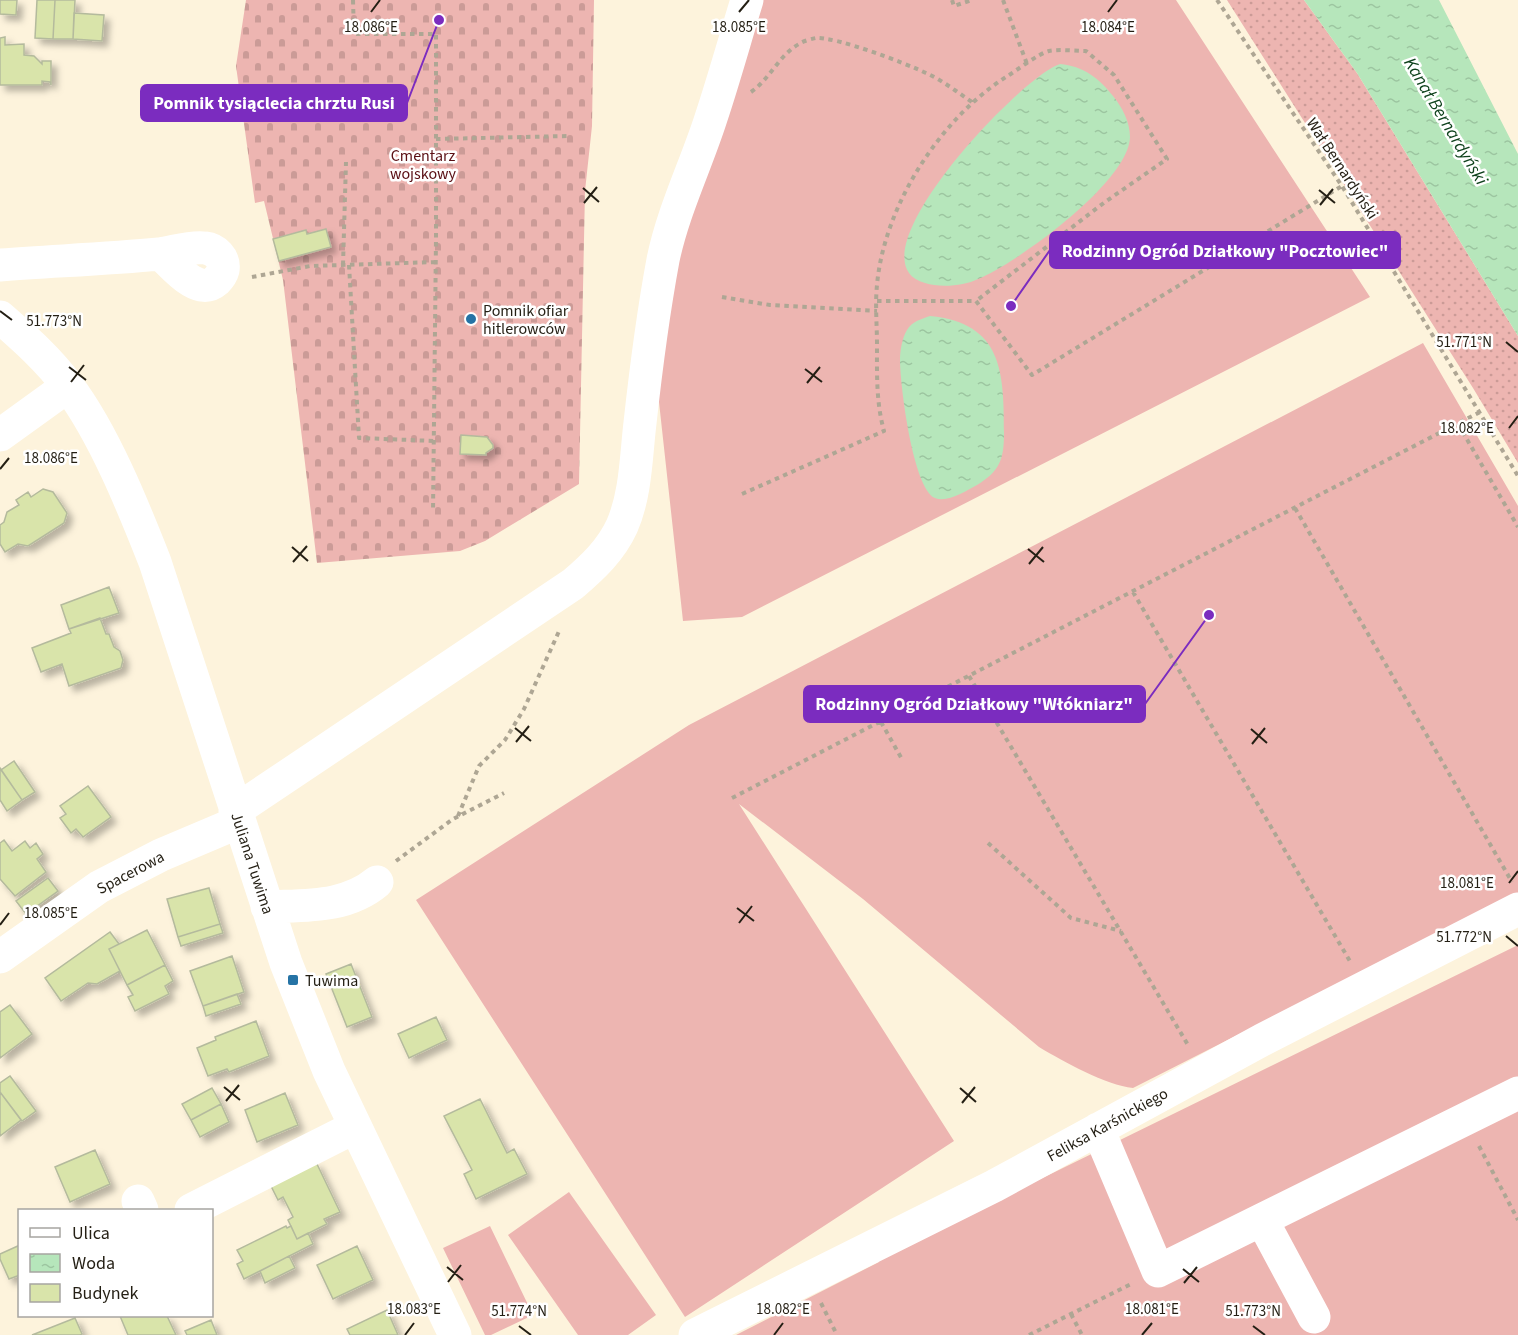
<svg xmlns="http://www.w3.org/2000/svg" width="1518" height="1335" font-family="'Source Sans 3',sans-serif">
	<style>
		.grass { fill: url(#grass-dots) }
		.cemetery { fill: url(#cemetery-stones) }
		.garden { fill: #edb5b1 }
		.water { fill: url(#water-ripples) }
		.building { fill: #d9e4aa; stroke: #b4ba9d; stroke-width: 1.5; filter: url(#shadow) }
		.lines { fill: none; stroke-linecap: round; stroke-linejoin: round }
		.path { stroke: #aea694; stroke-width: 4; stroke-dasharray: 4.5 4.5; stroke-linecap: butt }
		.minor { stroke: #fff; stroke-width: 33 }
		.ticks { fill: none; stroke: #241f14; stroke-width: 2 }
		.poi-dot { fill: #2573a5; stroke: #fff; stroke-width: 2 }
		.labels { text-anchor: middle; stroke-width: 5; stroke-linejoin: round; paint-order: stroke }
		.park-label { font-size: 16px; fill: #5a0f14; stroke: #fff }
		.street-label { font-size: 16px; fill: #241f14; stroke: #fff }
		.poi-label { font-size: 16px; fill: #241f14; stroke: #fff; text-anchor: start }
		.water-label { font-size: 18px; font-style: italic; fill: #0e421c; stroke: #fff }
		.ticks-label { font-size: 15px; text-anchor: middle; fill: #241f14; stroke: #fff; stroke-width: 5; stroke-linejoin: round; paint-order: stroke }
		.leader { fill: none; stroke: #7b2cbf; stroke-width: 2 }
		.callout-dot { fill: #7b2cbf; stroke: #fff; stroke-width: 2 }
		.callout { fill: #7b2cbf; stroke: #7b2cbf; stroke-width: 2 }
		.callout-label { font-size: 18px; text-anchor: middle; font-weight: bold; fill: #fff }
	</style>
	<defs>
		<pattern id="grass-dots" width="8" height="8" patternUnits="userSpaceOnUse" patternTransform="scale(1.5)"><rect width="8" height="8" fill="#edb5b1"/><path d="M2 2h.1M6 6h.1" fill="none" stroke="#cb9b97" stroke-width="1.8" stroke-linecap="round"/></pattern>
		<pattern id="cemetery-stones" width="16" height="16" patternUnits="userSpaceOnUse" patternTransform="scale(1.5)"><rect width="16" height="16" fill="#edb5b1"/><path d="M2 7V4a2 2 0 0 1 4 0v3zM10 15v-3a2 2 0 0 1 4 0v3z" fill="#cb9b97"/></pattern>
		<pattern id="water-ripples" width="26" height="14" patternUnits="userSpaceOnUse" patternTransform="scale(1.5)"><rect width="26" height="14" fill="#b6e6bb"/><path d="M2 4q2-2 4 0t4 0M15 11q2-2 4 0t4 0" fill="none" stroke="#9cc5a0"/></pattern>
		<filter id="shadow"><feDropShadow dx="5.5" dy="5.5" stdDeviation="3" flood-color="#0004"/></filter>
	</defs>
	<rect width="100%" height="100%" fill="#fdf3dc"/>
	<path class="grass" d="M1227 0H1304L1357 73 1518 336V463L1473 388Z"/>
	<path class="cemetery" d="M246 0H594L592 126 585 191 579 484 485 541 460 551 317 563 283 280 264 201 255 203 236 66Z"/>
	<path class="garden" d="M761 0H1176L1370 297 742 617 683 621 658 393 679 243Z
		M1423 343 1518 506V893L1133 1088C1106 1085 1064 1062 1039 1047L863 899 739 804 954 1141 685 1317 416 900 689 725Z
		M1518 945V1335H736L879 1262 877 1259Z
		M569 1192 656 1315 628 1335H578L508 1235Z
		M490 1226 533 1315 491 1335H485L443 1248Z"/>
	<path class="water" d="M1304 0H1439L1518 154V336L1357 73Z
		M1060 64C1083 66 1099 78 1113 96 1122 107 1130 122 1130 137 1129 182 1017 263 978 279 964 286 940 288 925 283 845 261 1021 76 1060 64Z
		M930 316C1003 323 1004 373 1004 433 1004 459 1000 471 977 485 966 491 947 503 935 498 913 489 900 385 900 360 900 351 902 338 907 330 912 321 922 319 930 316Z"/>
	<path class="building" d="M0 0H17L16 15 0 14Z
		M37 0H55L53 39 35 38Z
		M55 0H75L73 39H53Z
		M74 13 104 15 102 41 73 39Z
		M5 37V45L24 44V55L34 56 42 64V61H51V85L50 82 42 81V85H0V38Z
		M326 229 331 247 279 261 273 239 306 230 307 234Z
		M461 435 487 437 493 445V448L486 453V455L460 454Z
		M43 489 53 492 67 513 64 523 28 546 18 544 5 552 0 544V525L4 522 7 512 19 505 16 500 28 492 31 497Z
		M109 587 119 613 69 629 61 605Z
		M100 618 106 634H109L114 647 120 651 123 660 121 668 69 686 62 664 41 672 32 648 71 633 69 629Z
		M14 761 35 792 22 800 1 770Z
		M0 768 22 800 7 811 0 800Z
		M88 786 111 817 83 837 76 829 71 833 60 818 66 814 60 806Z
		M4 840 12 851 25 841 30 848 36 843 43 854 37 859 46 872 15 896 0 879V843Z
		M48 878 58 891 26 914 16 901Z
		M209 888 220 924 178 937 167 899Z
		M220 924 223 933 181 946 178 937Z
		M147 930 165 965 127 985 109 949Z
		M110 932 119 944 109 949 120 971 97 984 88 983 61 1001 45 978Z
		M232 956 244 992 203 1006 190 971Z
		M351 964 372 1017 347 1027 326 974Z
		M165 965 173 981 165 986 169 994 135 1011 128 997 133 995 127 985Z
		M237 994 241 1004 206 1016 203 1006Z
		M10 1005 32 1034 0 1058V1012Z
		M436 1017 447 1040 409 1058 398 1034Z
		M256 1021 269 1056 229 1072 227 1069 208 1076 197 1048 216 1040 215 1037Z
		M10 1076 36 1111 22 1121 0 1092V1083Z
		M212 1088 221 1104 191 1120 182 1104Z
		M0 1092 21 1120 0 1136Z
		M285 1093 298 1125 257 1142 245 1110Z
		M480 1099 507 1153 514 1149 527 1174 476 1199 464 1174 472 1170 444 1116Z
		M221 1104 229 1122 200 1137 191 1120Z
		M95 1150 110 1184 70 1202 55 1167Z
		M316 1162 340 1212 324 1219 327 1224 297 1239 288 1220 293 1217 283 1197 278 1200 270 1184Z
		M286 1226 287 1228 291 1226 297 1239 308 1233 313 1244 244 1279 237 1264 243 1261 237 1250Z
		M20 1245V1275L9 1279 0 1259V1254Z
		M357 1246 373 1280 333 1299 317 1265Z
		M289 1256 295 1268 265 1283 260 1271Z
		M387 1310 398 1335H350L347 1329Z
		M120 1316H167L176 1335H128Z
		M75 1318 82 1334 80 1335H32Z
		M211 1320 217 1335H187L185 1331Z"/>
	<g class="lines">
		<path class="path" d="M353 0 354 34H436V238L433 512
			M952 0 954 6 972 0
			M1003 0 1027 64
			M1217 0 1342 186 1518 476
			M751 92C770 79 779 55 799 44 803 41 811 39 816 38 837 37 905 63 926 73 942 80 957 92 972 102
			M436 139 568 136
			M343 265 346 162
			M349 265 359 438 435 441
			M252 277 310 266 436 262
			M722 297 770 305 877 311
			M877 301H976L1032 375 1342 186
			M1458 424 1518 527
			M742 494 884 431C876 402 877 374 877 345 877 325 875 305 877 285 884 206 940 119 1006 77 1016 71 1039 53 1049 51 1060 49 1074 51 1086 51L1114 75 1167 159 1105 202 976 301
			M1295 508 1512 882
			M1133 592 1351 963
			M969 676 1188 1045
			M881 722 903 761
			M732 798 1480 412
			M458 816 479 766 505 740 524 709 560 629
			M988 843 1071 918 1121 931
			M396 861 453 819 504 793
			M1479 1146 1518 1220
			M821 1303 837 1335
			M1071 1314 1082 1335
			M1029 1335 1133 1283"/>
		<path class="minor" d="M0 265C53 261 107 259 159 254 174 252 190 246 205 248 215 249 225 258 223 270 222 274 219 278 216 281 198 297 173 265 161 254
			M0 317C24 338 49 360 68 386 104 434 133 506 155 562L286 963 329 1071 455 1335
			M0 435 68 386
			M235 811 573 584C593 567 611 550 622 526 636 494 636 456 640 423 646 368 653 314 663 260 673 211 696 165 711 118 724 79 735 39 747 0
			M267 907C306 905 346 908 377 882
			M0 957 99 887 161 855 239 822
			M1098 1129 1158 1271 1518 1093
			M138 1201 142 1210
			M191 1210 355 1127
			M1262 1220 1314 1317
			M695 1335 994 1186 1262 1040 1518 909"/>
	</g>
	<path class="ticks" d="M371 12 380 0M739 12 749 0M1108 12 1117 0M583 188 599 202M1319 190 1335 203M584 203 597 187M1320 205 1333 189M0 311 12 320M1506 342 1518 352M69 367 86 380M805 369 822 382M71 382 84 365M807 383 820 367M1509 428 1518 416M0 469 9 458M292 547 308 561M1028 549 1044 562M293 562 307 546M1029 564 1043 547M515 728 531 741M1251 729 1267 743M516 742 529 726M1252 744 1265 728M1509 883 1518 871M737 908 754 921M739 923 752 906M0 925 9 913M1506 936 1518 946M224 1087 240 1100M960 1088 976 1102M226 1101 239 1085M962 1103 975 1087M447 1267 463 1280M1183 1269 1199 1282M448 1282 461 1265M1184 1283 1197 1267M519 1326 531 1335M1253 1326 1265 1335M405 1335 414 1323M774 1335 783 1323M1142 1335 1152 1323"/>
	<g class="poi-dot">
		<circle cx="471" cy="319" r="6"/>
		<rect x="287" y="974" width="12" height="12" rx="3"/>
	</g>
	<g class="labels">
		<g class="park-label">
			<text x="423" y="161">Cmentarz<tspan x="423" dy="18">wojskowy</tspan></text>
		</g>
		<g class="street-label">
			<text transform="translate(1343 168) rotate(57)" y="6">Wał Bernardyński</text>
			<text transform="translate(253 863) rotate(72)" y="6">Juliana Tuwima</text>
			<text transform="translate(130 872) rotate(-28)" y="6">Spacerowa</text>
			<text transform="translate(1107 1124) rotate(-29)" y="6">Feliksa Karśnickiego</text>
		</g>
		<g class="poi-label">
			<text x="483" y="316">Pomnik ofiar<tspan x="483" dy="18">hitlerowców</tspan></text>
			<text x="305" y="986">Tuwima</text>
		</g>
		<g class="water-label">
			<text transform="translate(1446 121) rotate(59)" y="6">Kanał Bernardyński</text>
		</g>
	</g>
	<g class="ticks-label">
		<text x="371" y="32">18.086°E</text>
		<text x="739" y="32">18.085°E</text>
		<text x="1108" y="32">18.084°E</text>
		<text x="54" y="326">51.773°N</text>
		<text x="1464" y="347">51.771°N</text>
		<text x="1467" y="433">18.082°E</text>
		<text x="51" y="463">18.086°E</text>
		<text x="1467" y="888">18.081°E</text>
		<text x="51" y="918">18.085°E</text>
		<text x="1464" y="942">51.772°N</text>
		<text x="414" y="1314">18.083°E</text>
		<text x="783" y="1314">18.082°E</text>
		<text x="1152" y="1314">18.081°E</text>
		<text x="519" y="1316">51.774°N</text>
		<text x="1253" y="1316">51.773°N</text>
	</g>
	<path class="leader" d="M439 20L407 103M1011 306L1050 250M1209 615L1145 704"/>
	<g class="callout-dot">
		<circle cx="439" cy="20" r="6"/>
		<circle cx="1011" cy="306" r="6"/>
		<circle cx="1209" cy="615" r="6"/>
	</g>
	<g class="callout">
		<rect x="141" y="85" width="266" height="36" rx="6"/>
		<rect x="1050" y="232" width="350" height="36" rx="6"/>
		<rect x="804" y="686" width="341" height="36" rx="6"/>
	</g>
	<g class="callout-label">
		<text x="274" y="109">Pomnik tysiąclecia chrztu Rusi</text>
		<text x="1225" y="257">Rodzinny Ogród Działkowy "Pocztowiec"</text>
		<text x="974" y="710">Rodzinny Ogród Działkowy "Włókniarz"</text>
	</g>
	<rect x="18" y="1209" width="195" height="108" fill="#ffffff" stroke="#a7a5a1" stroke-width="1.5"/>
	<rect x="30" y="1228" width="30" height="9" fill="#ffffff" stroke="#a7a5a1" stroke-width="1.5"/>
	<text x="72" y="1239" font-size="18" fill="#241f14">Ulica</text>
	<rect x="30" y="1254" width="30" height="18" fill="url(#water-ripples)" stroke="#a7a5a1" stroke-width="1.5"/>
	<text x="72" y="1269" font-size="18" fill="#241f14">Woda</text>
	<rect x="30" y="1284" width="30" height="18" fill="#d9e4aa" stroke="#a7a5a1" stroke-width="1.5"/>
	<text x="72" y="1299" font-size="18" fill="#241f14">Budynek</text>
</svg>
